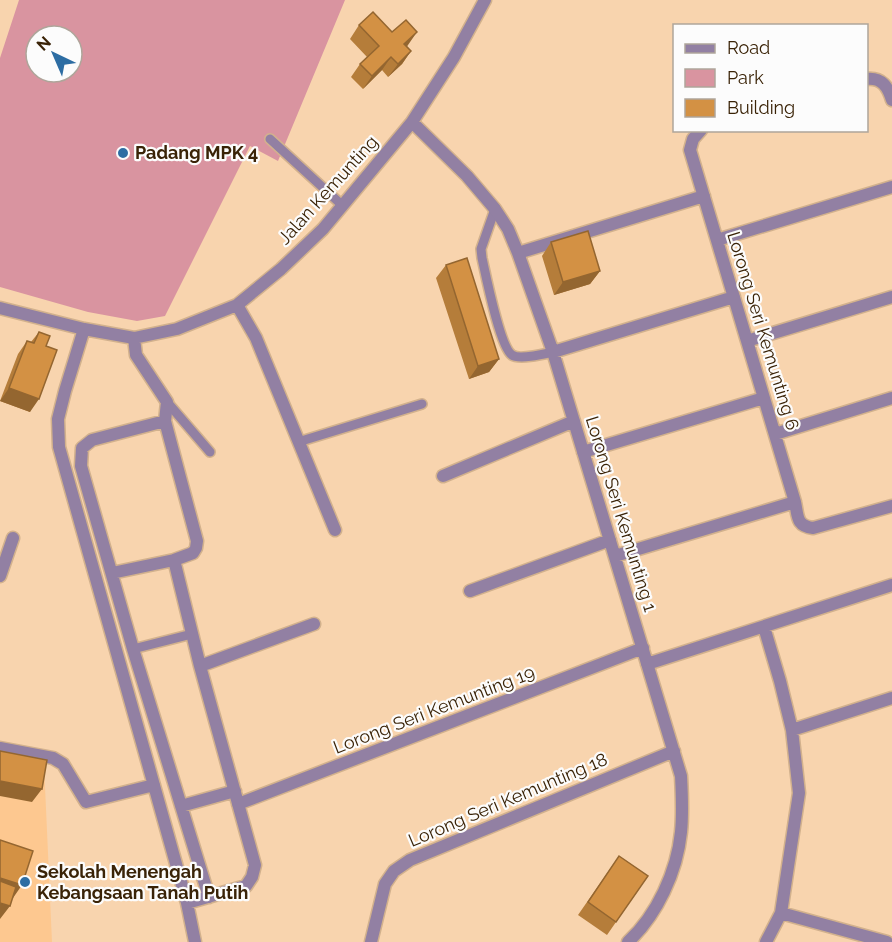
<svg xmlns="http://www.w3.org/2000/svg" width="892" height="942" font-family="Raleway,sans-serif">
	<style>
		.built { fill: #fdc890 }
		.green { fill: #d994a0; fill-rule: evenodd }
		.lines { fill: none; stroke-linecap: round; stroke-linejoin: round }
		.service-casing { stroke: #d2b18d; stroke-width: 12 }
		.minor-casing { stroke: #d2b18d; stroke-width: 15 }
		.service { stroke: #9280a3; stroke-width: 9 }
		.minor { stroke: #9280a3; stroke-width: 12 }
		.wall { fill: #b57d3a }
		.shaded-wall { fill: #946630 }
		.building { fill: #d39144; stroke: #946630; stroke-width: 1.5 }
		.poi-dot { fill: #2d6da3; stroke: #fcfcfc; stroke-width: 2 }
		.labels { text-anchor: middle; stroke-width: 4.5; stroke-linejoin: round; paint-order: stroke }
		.poi-label { font-size: 18px; font-weight: bold; fill: #3a2307; stroke: #fcfcfc; text-anchor: start }
		.street-label { font-size: 18px; fill: #3a2307; stroke: #fcfcfc }
	</style>
	<rect width="100%" height="100%" fill="#f8d4ae"/>
	<path class="built" d="M0 756 44 764 52 942H0Z"/>
	<path class="green" d="M19 0H345L278 161 250 146 165 316 137 321 88 312 0 287V58ZM36 36H72V72H36Z"/>
	<g class="lines">
		<g class="service-casing">
			<path id="service" d="M270 139 343 206
				M495 209 481 249 482 258C486 276 500 347 512 355 519 360 544 354 553 352
				M167 402 210 452
				M298 442 422 404
				M133 649 192 634"/>
		</g>
		<g class="minor-casing">
			<path id="minor" d="M866 79C882 77 888 87 892 100
				M412 122 467 176 495 209 508 229 518 253 553 352 681 776C682 795 683 813 681 832 677 872 657 915 628 942
				M701 130 693 139 690 150 795 502C798 516 796 526 813 528L892 506
				M717 240 892 187
				M518 253 704 196
				M237 305 256 338 335 530
				M0 308 84 329 134 338 177 329 237 305 281 269 323 229 412 122 454 57 485 0
				M84 329 65 391 58 419 59 447 187 903 195 942
				M747 341 892 297
				M553 352 734 297
				M165 421 92 440 82 448 81 466 133 649 209 897
				M775 434 892 398
				M583 452 764 398
				M443 476 574 421
				M615 556 795 502
				M174 560 200 666 255 865 252 877 246 886 187 903
				M112 573 174 560 193 553 196 548 197 541 165 421 167 402 136 355 134 338
				M0 576 13 538
				M470 591 610 540
				M764 627 780 681 792 730 799 793 781 913 766 942
				M647 664 892 585
				M200 666 314 624
				M792 730 892 698
				M0 748 53 758 63 764 86 802 154 785
				M238 804 643 648
				M181 806 235 791
				M781 913 887 942
				M371 942 385 884 394 871 410 860 674 751"/>
		</g>
		<use href="#service" class="service"/>
		<use href="#minor" class="minor"/>
	</g>
	<path class="wall" d="M359 25 392 32 408 45 407 46 411 51 402 64 388 77 382 70 363 89 351 77 360 64 367 57 350 39Z
		M551 242 600 271 590 284 554 295 542 256Z
		M446 265 499 359 489 372 469 379 436 278Z
		M39 332 46 346 30 412 0 401 18 354 27 341 31 342Z
		M619 856 648 876 607 935 578 915Z"/>
	<path class="shaded-wall" d="M417 32 408 45 395 57 404 44Z
		M411 51 402 64 388 77 398 64Z
		M391 57 382 70 363 89 372 76Z
		M600 271 590 284 554 295 563 282Z
		M499 359 489 372 469 379 478 366Z
		M9 388 39 399 30 412 0 401Z
		M0 781 42 789 32 802 0 796Z
		M0 878 22 885 13 898 0 894Z
		M0 903 10 906 0 919Z"/>
	<path class="building" d="M373 12 392 32 406 20 417 32 404 44 411 51 398 64 391 57 372 76 360 64 379 46 359 25Z
		M588 231 600 271 563 282 551 242Z
		M467 258 499 359 478 366 446 265Z
		M39 332 50 336 46 346 57 350 39 399 9 388 27 341 34 343Z
		M0 751 47 760 42 789 0 781Z
		M0 840 33 851 22 885 0 878Z
		M619 856 648 876 616 922 588 902Z
		M0 881 16 887 10 906 0 903Z"/>
	<g class="poi-dot">
		<circle cx="123" cy="153" r="6"/>
		<circle cx="25" cy="882" r="6"/>
	</g>
	<g class="labels">
		<g class="poi-label">
			<text x="135" y="159">Padang MPK 4</text>
			<text x="37" y="878">Sekolah Menengah<tspan x="37" dy="21">Kebangsaan Tanah Putih</tspan></text>
		</g>
		<g class="street-label">
			<text transform="translate(328 190) rotate(-48)" y="6">Jalan Kemunting</text>
			<text transform="translate(763 331) rotate(73)" y="6">Lorong Seri Kemunting 6</text>
			<text transform="translate(621 514) rotate(73)" y="6">Lorong Seri Kemunting 1</text>
			<text transform="translate(434 710) rotate(-21)" y="6">Lorong Seri Kemunting 19</text>
			<text transform="translate(508 800) rotate(-23)" y="6">Lorong Seri Kemunting 18</text>
		</g>
	</g>
	<rect x="673" y="24" width="195" height="108" fill="#fcfcfc" stroke="#aea59a" stroke-width="1.5"/>
	<rect x="685" y="44" width="30" height="9" fill="#9280a3" stroke="#aea59a" stroke-width="1.5"/>
	<text x="727" y="54" font-size="18" fill="#3a2307">Road</text>
	<rect x="685" y="69" width="30" height="18" fill="#d994a0" stroke="#aea59a" stroke-width="1.5"/>
	<text x="727" y="84" font-size="18" fill="#3a2307">Park</text>
	<rect x="685" y="99" width="30" height="18" fill="#d39144" stroke="#aea59a" stroke-width="1.5"/>
	<text x="727" y="114" font-size="18" fill="#3a2307">Building</text>
	<g transform="translate(54 54) rotate(316)"><circle r="28" fill="#fcfcfc" stroke="#aea59a" stroke-width="1.5"/>
	<path d="M0-4.5L10 22L0 15L-10 22Z" fill="#2d6da3"/>
	<text y="-9" font-size="16" font-weight="bold" text-anchor="middle" fill="#3a2307">N</text>
	</g>
</svg>
